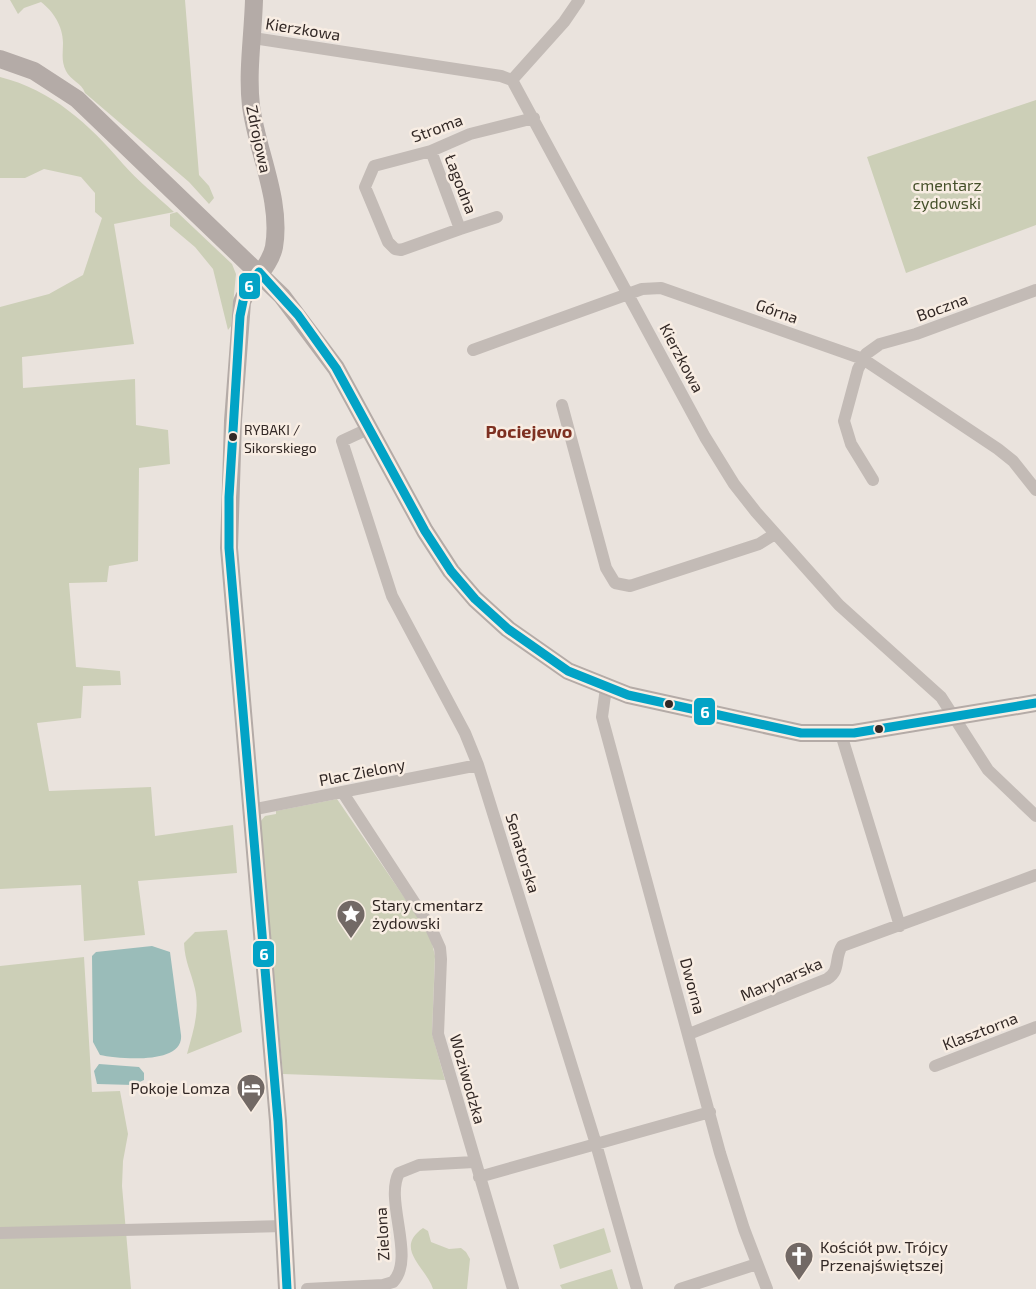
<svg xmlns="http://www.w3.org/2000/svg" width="1036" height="1289" font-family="'Exo 2',sans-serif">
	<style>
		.green { fill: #cccfb7 }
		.water { fill: #9abcb9 }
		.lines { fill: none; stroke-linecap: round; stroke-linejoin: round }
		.street { stroke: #c3bbb6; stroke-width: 12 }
		.secondary { stroke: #b4aba7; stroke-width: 18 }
		.bus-1-casing { stroke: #f8ede3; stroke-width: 14 }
		.bus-1 { stroke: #02a3c6; stroke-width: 9 }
		.bus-dot { fill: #322825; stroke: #f8ede3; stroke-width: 2 }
		.labels { text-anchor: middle; stroke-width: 5; stroke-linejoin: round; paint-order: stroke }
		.bus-label { font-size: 14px; fill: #322825; stroke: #f8ede3; text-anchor: start }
		.street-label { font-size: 16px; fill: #322825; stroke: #f8ede3 }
		.park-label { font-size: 16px; fill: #45502a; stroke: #f8ede3 }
		.poi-label { font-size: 16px; fill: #322825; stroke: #f8ede3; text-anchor: start }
		.neighbourhood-label { font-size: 18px; font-weight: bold; fill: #7e3021; stroke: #f8ede3 }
		.line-badge { stroke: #f8ede3; stroke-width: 2 }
		.badge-label { font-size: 16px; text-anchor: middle; font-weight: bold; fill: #fff }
	</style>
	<rect width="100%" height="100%" fill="#eae3dd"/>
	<path class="green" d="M10 0H185L199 175 209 186 214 198 209 204 189 182 85 93C82 83 70 80 66 71 61 61 63 53 63 43 63 26 53 11 41 2L24 8 18 14Z
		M0 77C52 90 89 124 123 164 138 181 157 196 174 212L114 224 134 344 22 357 23 388 135 379 136 425 168 430 170 464 139 468 138 561 109 566 107 582 69 583 76 667 120 671 121 685 83 686 81 718 37 723 49 791 151 787 155 836 233 825 237 873 138 881 145 935 84 941 81 885 0 889V307L49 294 83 275 102 218 95 212V193L81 177 44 169 25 178H0Z
		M1036 100V225L906 273 867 157Z
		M177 212 232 264 236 274 231 326 228 330 213 269 195 247 170 226V214Z
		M337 799 430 935 435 956 432 1034 445 1080 283 1074 260 822 265 816 276 814V811Z
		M227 930 242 1032 187 1054C193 1032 200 1012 195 989 191 971 185 963 184 943L195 932Z
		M84 957 92 1092 120 1091 128 1134 123 1161 122 1186 131 1289H0V966Z
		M423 1228 428 1231 431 1242 449 1249 461 1248 466 1252 470 1259 467 1289H433C427 1268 393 1249 423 1228Z
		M604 1228 611 1252 560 1269 553 1245Z
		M612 1269 618 1289H562L560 1285Z"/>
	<path class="water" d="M152 946 170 952 181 1035C184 1065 119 1059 100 1055L93 1042 92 956 96 952Z
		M99 1064 139 1067 144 1073V1080L133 1085 97 1084 94 1071Z"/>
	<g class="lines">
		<path class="street" d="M253 38 501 76 512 80 705 437 734 484 756 512 839 605 941 697 988 770 1036 816
			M512 80 564 22 579 0
			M431 151 460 229 401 250 395 249 388 242 365 187 374 166 431 151 470 134 534 118
			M460 229 497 217
			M473 350 642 289 661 288 863 359 998 449 1013 461 1036 490
			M562 405 606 568 615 583 630 586 759 544 775 534
			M370 428 342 441 392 596 465 733 478 765 596 1144 637 1289
			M873 480 851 444 844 421 858 369 866 354 880 344 916 334 1036 290
			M606 688 602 717 720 1153 744 1229 767 1289
			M841 734 900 926
			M343 793 431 928 440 948 441 959 438 1034 513 1289
			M251 810 478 765
			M689 1034 827 979C841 971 834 958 842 946L1036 875
			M935 1066 1036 1027
			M479 1177 710 1112
			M0 1233 284 1226
			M307 1289 383 1285 393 1282C416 1258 384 1200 399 1173L419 1165 474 1162
			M680 1289 757 1264"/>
		<path class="secondary" d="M254 0C253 35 247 72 251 106 257 152 282 200 274 247 270 267 249 283 242 302L233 421 229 548 278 1121 287 1289
			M0 59 34 71 77 99 282 296 336 368 425 531 451 571 475 599 508 629 568 671 628 695 801 733H854L1036 703"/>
		<g class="bus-1-casing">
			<path id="bus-1" d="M287 1289 278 1121 229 548V497L240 316 245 292 259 272 298 315 336 368 425 531 451 571 475 599 508 629 568 671 628 695 801 733H854L1036 703"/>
		</g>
		<use href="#bus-1" class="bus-1"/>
	</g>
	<defs>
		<g id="sight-pin" transform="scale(1.5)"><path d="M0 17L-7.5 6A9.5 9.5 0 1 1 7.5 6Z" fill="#726965" stroke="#f8ede3"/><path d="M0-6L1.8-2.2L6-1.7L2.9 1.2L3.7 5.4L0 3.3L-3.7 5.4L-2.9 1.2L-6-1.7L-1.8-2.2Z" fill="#fff"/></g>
		<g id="hotel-pin" transform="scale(1.5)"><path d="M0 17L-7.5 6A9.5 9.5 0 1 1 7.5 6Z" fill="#726965" stroke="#f8ede3"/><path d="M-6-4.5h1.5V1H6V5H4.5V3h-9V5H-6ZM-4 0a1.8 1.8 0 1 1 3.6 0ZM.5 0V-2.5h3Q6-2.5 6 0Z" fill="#fff"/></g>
		<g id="church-pin" transform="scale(1.5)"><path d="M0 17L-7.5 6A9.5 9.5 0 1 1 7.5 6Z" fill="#726965" stroke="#f8ede3"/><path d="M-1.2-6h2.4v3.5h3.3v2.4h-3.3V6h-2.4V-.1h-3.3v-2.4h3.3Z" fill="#fff"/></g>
	</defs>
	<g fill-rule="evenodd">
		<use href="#sight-pin" x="351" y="914"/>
		<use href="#hotel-pin" x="251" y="1088"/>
		<use href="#church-pin" x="799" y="1256"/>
	</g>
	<g class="bus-dot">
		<circle cx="233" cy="437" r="5"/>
		<circle cx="669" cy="704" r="5"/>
		<circle cx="879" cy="729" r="5"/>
	</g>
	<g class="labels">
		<g class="bus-label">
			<text x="244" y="435">RYBAKI /<tspan x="244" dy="18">Sikorskiego</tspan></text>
		</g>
		<g class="street-label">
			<text transform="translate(303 29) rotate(9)" y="6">Kierzkowa</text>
			<text transform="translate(437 128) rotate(-20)" y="6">Stroma</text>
			<text transform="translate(259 139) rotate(78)" y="6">Zdrojowa</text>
			<text transform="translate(461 184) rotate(69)" y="6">Łagodna</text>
			<text transform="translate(942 307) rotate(-20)" y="6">Boczna</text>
			<text transform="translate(777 311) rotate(20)" y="6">Górna</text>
			<text transform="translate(682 358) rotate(62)" y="6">Kierzkowa</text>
			<text transform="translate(362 772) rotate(-11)" y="6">Plac Zielony</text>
			<text transform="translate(523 853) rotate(73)" y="6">Senatorska</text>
			<text transform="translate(781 979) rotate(-23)" y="6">Marynarska</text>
			<text transform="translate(693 986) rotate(75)" y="6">Dworna</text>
			<text transform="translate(980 1031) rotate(-21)" y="6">Klasztorna</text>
			<text transform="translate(468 1079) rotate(74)" y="6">Woziwodzka</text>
			<text transform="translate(382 1234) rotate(-93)" y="6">Zielona</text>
		</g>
		<g class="park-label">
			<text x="947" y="191">cmentarz<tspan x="947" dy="18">żydowski</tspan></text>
		</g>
		<g class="poi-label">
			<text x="372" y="911">Stary cmentarz<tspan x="372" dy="18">żydowski</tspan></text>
			<text x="230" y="1094" text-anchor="end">Pokoje Lomza</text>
			<text x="820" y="1253">Kościół pw. Trójcy<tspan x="820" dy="18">Przenajświętszej</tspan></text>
		</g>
		<g class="neighbourhood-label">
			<text x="529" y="438">Pociejewo</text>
		</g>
	</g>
	<g class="line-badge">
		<rect x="238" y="272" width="23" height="28" rx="6" fill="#02a3c6"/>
		<rect x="693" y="697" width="23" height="29" rx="6" fill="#02a3c6"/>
		<rect x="252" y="940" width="23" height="28" rx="6" fill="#02a3c6"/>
	</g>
	<g class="badge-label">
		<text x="249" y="292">6</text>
		<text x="705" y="718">6</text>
		<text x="264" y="960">6</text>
	</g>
</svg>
